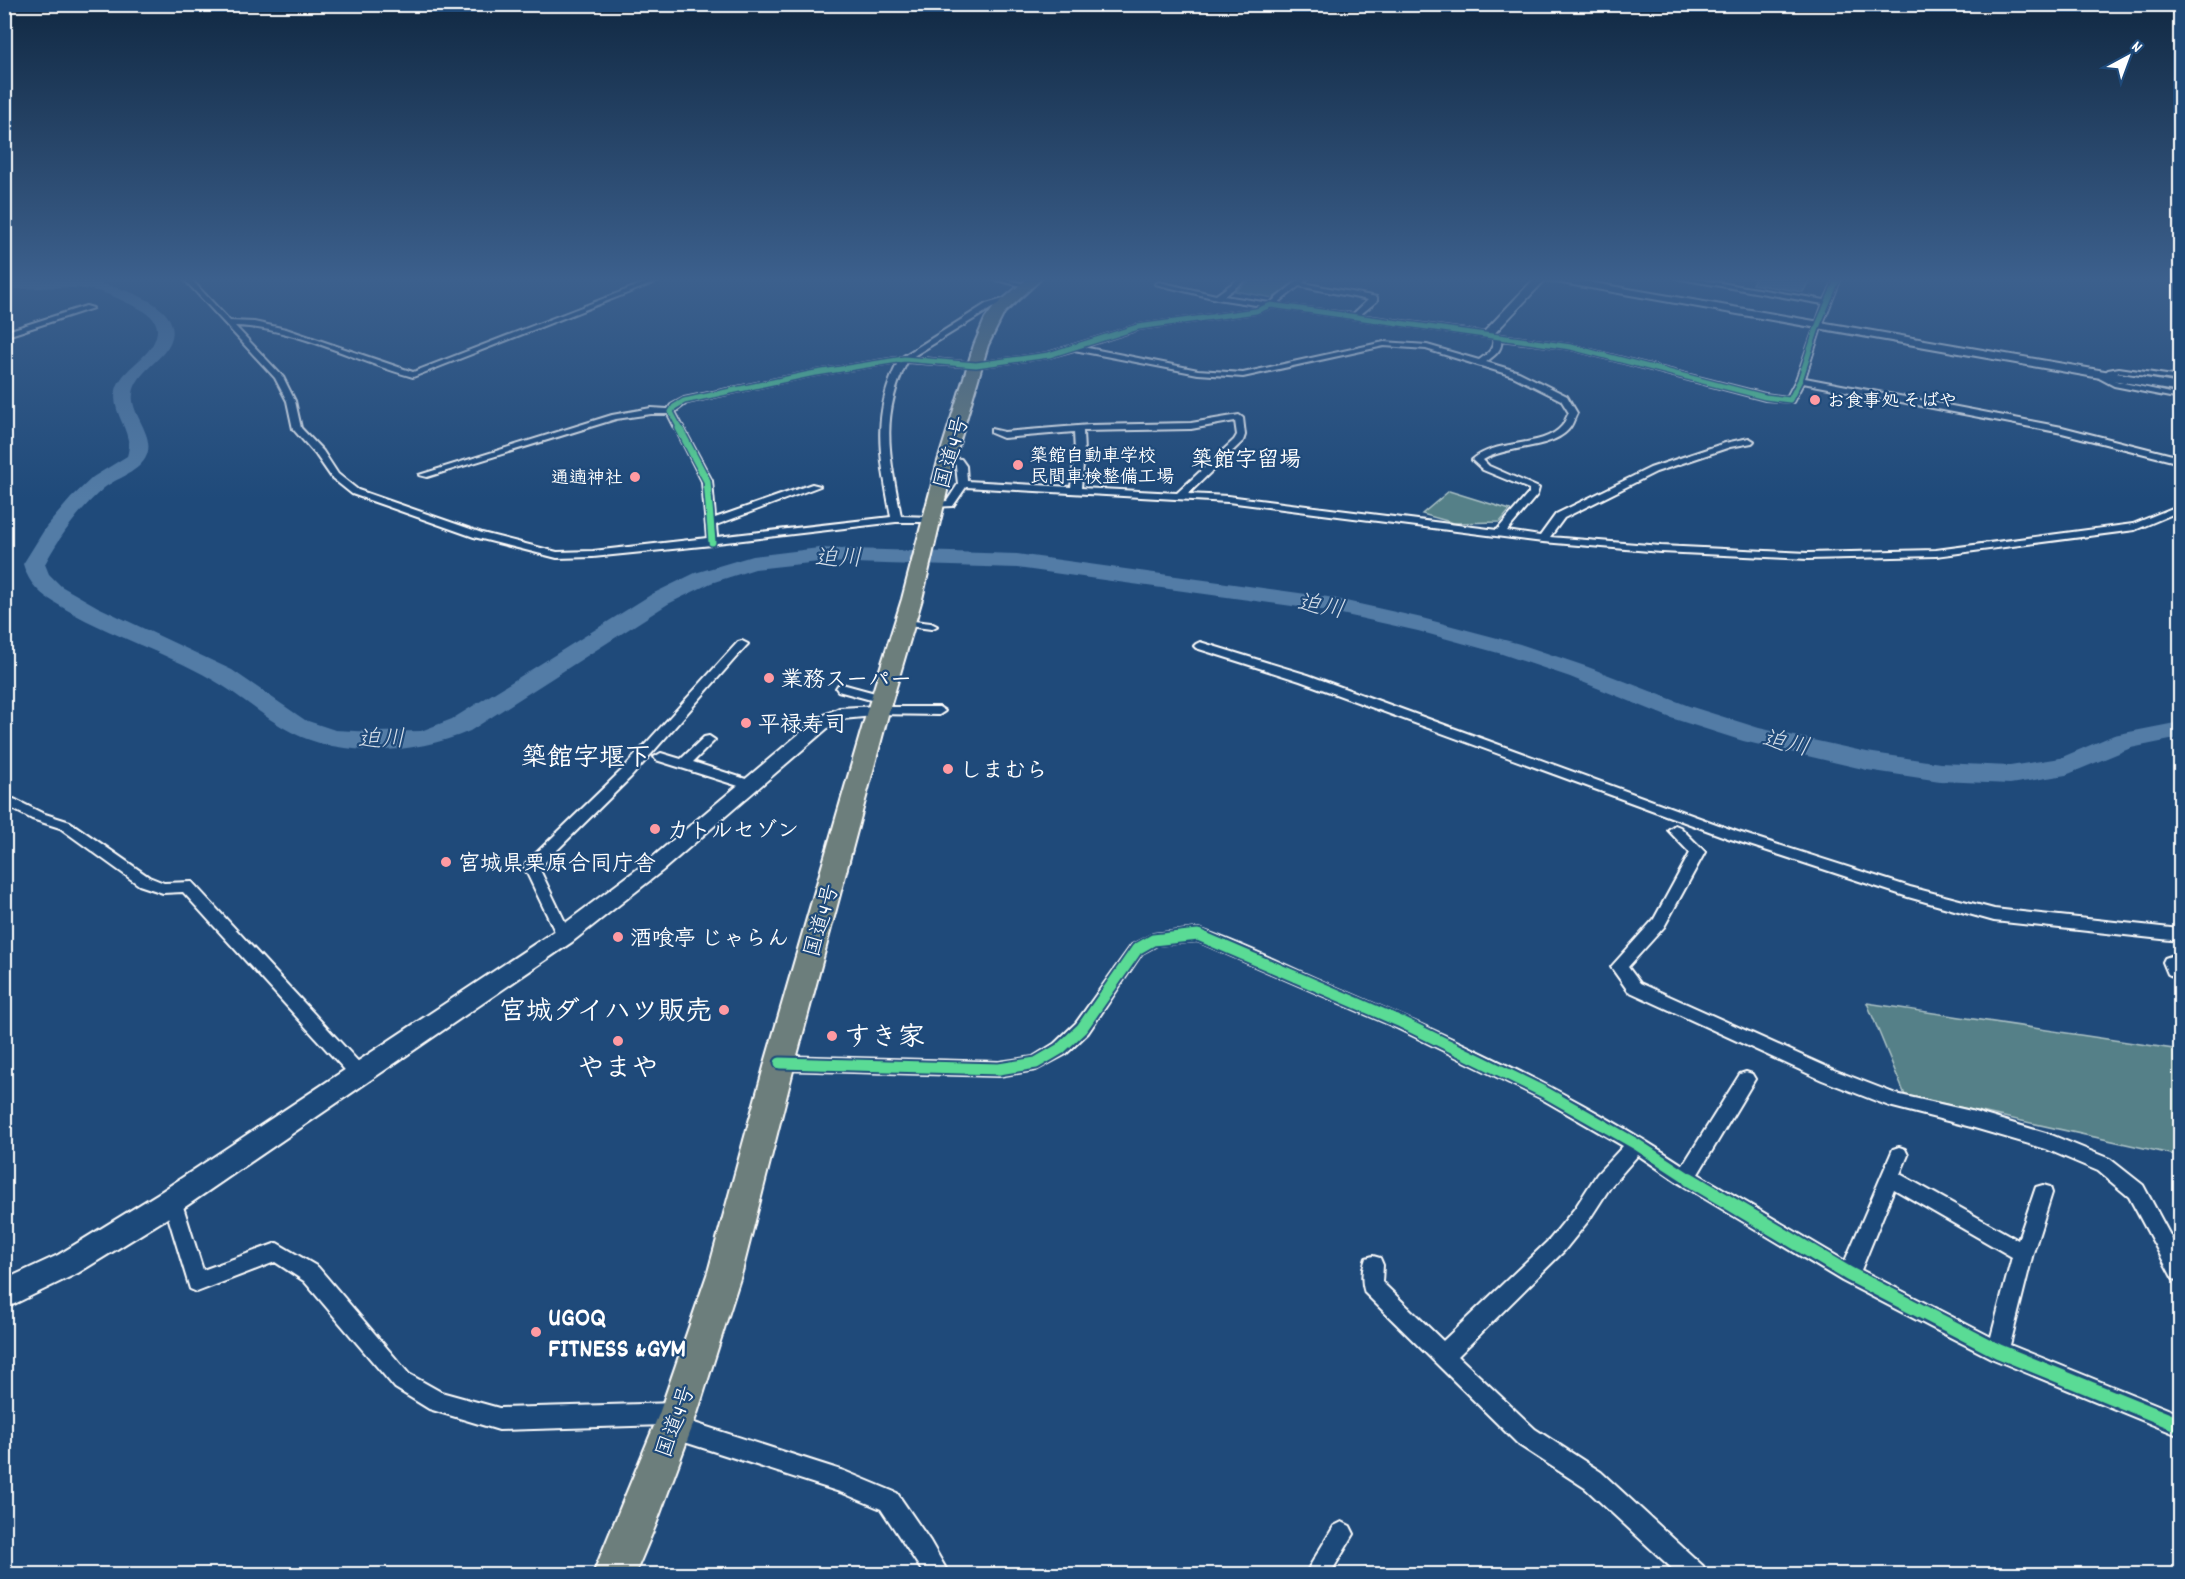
<svg xmlns="http://www.w3.org/2000/svg" width="2185" height="1579" font-family="Dekko,'Klee One',sans-serif">
	<style>
		.green { fill: #558088; stroke: #aac0c4; stroke-width: 1.5 }
		.water { fill: #527ba6; stroke: #97b0ca; stroke-width: 1.5 }
		.lines { fill: none; stroke-linecap: round; stroke-linejoin: round }
		.river { fill: #527ba6; fill-rule: evenodd }
		.street-casing { stroke: #fff; stroke-width: 4 }
		.secondary-casing { stroke: #fff; stroke-width: 4 }
		.highway-casing { stroke: #fff; stroke-width: 4 }
		.street { fill: #1f4a7a; fill-rule: evenodd }
		.secondary { fill: #1f4a7a; fill-rule: evenodd }
		.highway { fill: #6c7e7c; fill-rule: evenodd }
		.cycleway-far3-casing { stroke: #1f4a7a; stroke-width: 8 }
		.cycleway-far2-casing { stroke: #1f4a7a; stroke-width: 10 }
		.cycleway-far1-casing { stroke: #1f4a7a; stroke-width: 15 }
		.cycleway-casing { stroke: #1f4a7a; stroke-width: 18 }
		.cycleway-far3 { stroke: #5adb95; stroke-width: 5 }
		.cycleway-far2 { stroke: #5adb95; stroke-width: 7 }
		.cycleway-far1 { stroke: #5adb95; stroke-width: 11 }
		.cycleway { stroke: #5adb95; stroke-width: 14 }
		.poi-dot { fill: #ff9aa2; stroke: #1f4a7a; stroke-width: 2 }
		.labels { text-anchor: middle; stroke-width: 4.5; stroke-linejoin: round; paint-order: stroke }
		.far-poi-label { font-size: 18px; font-weight: bold; fill: #fff; stroke: #1f4a7a; text-anchor: start }
		.street-label { font-size: 22px; fill: #fff; stroke: #1f4a7a }
		.far-quarter-label { font-size: 22px; font-weight: bold; fill: #fff; stroke: #1f4a7a }
		.poi-label { font-size: 22px; font-weight: bold; fill: #fff; stroke: #1f4a7a; text-anchor: start }
		.water-label { font-size: 24px; font-style: italic; fill: #d4dee9; stroke: #1f4a7a }
		.quarter-label { font-size: 26px; font-weight: bold; fill: #fff; stroke: #1f4a7a }
		.near-poi-label { font-size: 27px; font-weight: bold; fill: #fff; stroke: #1f4a7a; text-anchor: start }
	</style>
	<rect width="100%" height="100%" fill="#1f4a7a"/>
	<filter id="ink" filterUnits="userSpaceOnUse"><feTurbulence type="fractalNoise" baseFrequency=".0167" numOctaves="2"/><feDisplacementMap in="SourceGraphic" scale="12" xChannelSelector="R" yChannelSelector="G"/><feConvolveMatrix kernelMatrix="1 2 1 2 8 2 1 2 1" color-interpolation-filters="sRGB"/></filter>
	<g filter="url(#ink)">
		<path class="green" d="M1254 278H1300L1273 298 1235 291Z
			M1449 491 1510 510 1500 522 1454 523 1422 514Z
			M1867 1003 2180 1050V1156L1905 1095Z"/>
		<path class="water" d="M1750 278H1811L1803 292 1752 284 1755 279Z"/>
		<g class="lines">
			<path class="river" d="M77 280C104 282 189 301 170 343 161 362 136 372 133 394 130 416 158 436 145 459 135 474 117 478 104 488 80 509 60 536 45 564L49 574 61 586 98 607 232 670 305 720 335 730 375 732 421 731 452 719 652 594 695 573 752 556 819 548 1017 554 1328 597 1422 618 1520 644 1588 667 1689 706 1759 728 1867 752 1940 763 2010 766 2060 758 2114 735 2180 722V738L2131 748 2066 775 2010 784 1940 781 1867 770 1743 741 1671 718 1570 677 1502 654 1418 631 1328 611 1017 568 819 562 755 569 711 583 668 604 470 731C427 749 379 755 332 746 279 736 257 705 213 680 160 649 97 632 46 597 34 588 27 578 23 564L46 527 71 498 93 477 127 456C135 432 110 414 116 390 122 367 150 359 156 336 161 320 147 312 134 306 123 301 112 295 101 292 70 284 36 289 4 290V281Z"/>
			<g class="street-casing">
				<path id="street" d="M183 278H190L230 321 254 322 286 329 413 372 657 278H666L413 377C354 361 296 328 235 326L283 377 295 401 301 428 323 451 338 474 358 490 482 533 557 552 593 551 707 538 702 481 668 414H651L616 419 427 477 419 475 612 415 651 408 668 409 671 405 684 398 810 372 902 357 986 304 1007 298 1011 300 1010 302 992 308 912 357 976 363 1048 353 1138 325 1255 309 1262 306 1217 299 1155 284 1159 282 1216 295 1240 278H1248L1224 296 1270 303 1301 278H1308L1303 283 1377 297V301L1360 315 1571 345 1765 394 1787 397 1796 380 1823 304 1675 278H1690L1825 300 1835 278H1841L1822 325 1805 378 2062 427 2180 457V463L2062 433 1803 383 1793 402 1765 400 1571 349 1501 340C1503 350 1494 356 1486 362L1519 372 1567 396 1577 413C1574 418 1573 425 1568 430 1549 450 1508 445 1483 460L1489 466 1539 488 1537 495 1507 531 1540 536 1556 514 1650 468 1725 443 1749 438 1754 441 1752 443 1730 447 1656 472 1564 518 1550 537 1661 546 1808 553 1936 550 2133 524 2180 505V511L2135 530 1936 556 1808 559 1661 552 1543 542 1228 502 966 487 953 506 932 507V503L947 501 958 484 956 466 955 464 943 463 941 461 946 458 961 459 966 466 967 481 1071 487 1075 453 1074 432 1003 438 991 433V429L1004 432 1090 425 1191 423 1239 415 1243 418 1245 435 1243 441 1188 494 1228 496 1497 530 1529 493V489L1483 470 1472 460C1496 438 1543 449 1562 426 1565 423 1566 417 1569 413L1561 400 1513 376 1426 349 1384 346 1243 377 1198 374 1074 350 1049 357 976 367 907 362C879 418 890 457 901 516L931 517 936 520 935 522H896L717 543 712 545 593 557 557 558 474 537 352 494 332 478 316 455 293 429 287 401 275 378ZM1299 286 1368 300 1353 314 1277 304ZM1272 307 1493 338C1495 349 1487 354 1479 360L1427 345 1384 342 1243 373 1198 370 1083 347 1139 329 1256 313ZM898 362C870 418 881 458 891 517L717 537 716 525 820 486 812 484 715 518 712 481 675 412 687 403 810 376ZM1235 421 1237 435 1234 440 1177 493 1081 488 1084 453 1083 431 1191 429Z
					M989 278H1001L1029 285 1025 287Z
					M86 306 93 308 4 337V332Z
					M2119 368 2180 377V381L2119 372 2109 378 2119 382 2180 395V399L2114 386 2099 378 2108 370Z
					M905 620 931 623 937 626 931 629 901 625 899 623Z
					M742 641 748 644 746 646 631 777 539 868 572 936 569 940H559L524 867 526 863 621 771 738 642Z
					M1200 642 1308 675 1738 832 1910 887 1994 909 2180 929V941L1994 921 1908 897 1728 838 1300 681 1196 648 1194 646 1196 644Z
					M842 684 886 696 888 699 882 703 838 691 836 688 838 685Z
					M878 707H939L945 711 939 715 874 714 872 711 874 708Z
					M709 736 715 740 693 762 755 782 757 785 755 788H745L656 760 654 757 661 753 681 759 704 737Z
					M14 799 42 813 70 822 149 877 164 883 192 882 366 1070 369 1075 366 1080 360 1082 354 1080 183 892 163 893 139 885 60 828 32 819 9 807 7 804Z
					M1675 825 1680 827 1705 852 1664 927 1628 967 1640 983 1834 1070 1896 1094 1971 1111 2049 1134 2110 1159 2143 1185 2180 1254V1281L2173 1279 2129 1197 2098 1171 2046 1149 1971 1127 1889 1106 1822 1080 1628 991 1611 967 1654 919 1690 853 1668 830Z
					M1198 929C1241 943 1286 966 1328 984 1450 1036 1572 1092 1683 1165L1740 1074 1746 1072 1752 1074 1755 1079 1698 1174 1845 1261 1893 1149 1899 1147 1905 1149 1908 1155 1900 1174 2018 1240 2036 1187 2043 1185 2050 1187 2052 1193 2033 1253 2010 1345 2180 1414V1436L1991 1358 1934 1329 1842 1281 1679 1183 1638 1155 1611 1186 1589 1220 1564 1251 1458 1356 1535 1429 1601 1472 1703 1566 1707 1574H1678L1585 1488 1519 1445 1365 1293C1361 1282 1362 1269 1366 1258L1373 1256 1380 1258 1383 1265 1382 1282 1443 1341 1550 1239 1575 1208 1597 1174 1623 1146 1542 1099 1395 1027 1197 941 1157 945 1142 953 1088 1033 1066 1054 1036 1070 999 1076 780 1070 774 1068 772 1063 774 1058 780 1056 999 1062 1033 1057 1054 1044 1076 1023 1132 945 1153 934ZM1894 1189 2012 1257 1991 1337 1861 1270Z
					M2180 953V980L2168 974 2163 962 2165 958Z
					M172 1191 179 1194 181 1200 203 1270 277 1243 318 1267 409 1374 441 1392 499 1408 677 1403 685 1406 688 1414 685 1420 844 1471 897 1493 930 1541 949 1574H924L881 1509 843 1493 675 1439 667 1436 664 1428 665 1425 499 1430 429 1409 395 1388 304 1281 275 1262 197 1292 190 1289 163 1200 165 1194Z
					M1342 1522 1350 1526 1354 1534 1330 1574H1305L1334 1526Z"/>
			</g>
			<g class="secondary-casing">
				<path id="secondary" d="M1535 278H1565L2180 384V392L1545 280 1492 336H1484V332Z
					M878 706 884 707 887 711 884 715 843 719 830 726 662 871 572 942 182 1209 78 1273 4 1309V1280L58 1255 162 1191 556 930 648 861 818 718 839 708Z"/>
			</g>
			<g class="highway-casing">
				<path id="highway" d="M1028 278H1042L1004 313 988 345 954 461 922 599 889 711 795 1063 742 1272 697 1414 657 1522 635 1574H593L659 1414 708 1272 765 1063 867 711 902 599 938 461 974 345 985 319 994 307Z"/>
			</g>
			<use href="#street" class="street"/>
			<use href="#secondary" class="secondary"/>
			<use href="#highway" class="highway"/>
			<g class="cycleway-far3-casing">
				<path id="cycleway-far3" d="M680 429 671 412 674 407 684 401 810 374 904 359 976 365 1049 355 1138 327 1256 311 1271 305 1571 347 1765 397 1790 400 1800 380 1818 325 1838 278"/>
			</g>
			<g class="cycleway-far2-casing">
				<path id="cycleway-far2" d="M679 428 707 481 712 542"/>
			</g>
			<g class="cycleway-far1-casing">
				<path id="cycleway-far1" d="M780 1063 999 1069 1036 1063 1060 1049 1082 1028 1137 949 1153 940 1198 935 1401 1022 1548 1094 1636 1144 1691 1180"/>
			</g>
			<g class="cycleway-casing">
				<path id="cycleway" d="M1689 1179 1849 1274 1998 1351 2180 1425"/>
			</g>
			<use href="#cycleway-far3" class="cycleway-far3"/>
			<use href="#cycleway-far2" class="cycleway-far2"/>
			<use href="#cycleway-far1" class="cycleway-far1"/>
			<use href="#cycleway" class="cycleway"/>
		</g>
	</g>
	<linearGradient id="sky" x2="0" y2="1"><stop stop-color="#112943"/><stop offset="0.56" stop-color="#3c608d"/><stop offset="1" stop-color="#3c608d" stop-opacity="0"/></linearGradient>
	<rect width="2185" height="499" fill="url(#sky)"/>
	<g class="poi-dot">
		<circle cx="1815" cy="400" r="6"/>
		<circle cx="1018" cy="465" r="6"/>
		<circle cx="635" cy="477" r="6"/>
		<circle cx="769" cy="678" r="6"/>
		<circle cx="746" cy="723" r="6"/>
		<circle cx="948" cy="769" r="6"/>
		<circle cx="655" cy="829" r="6"/>
		<circle cx="446" cy="862" r="6"/>
		<circle cx="618" cy="937" r="6"/>
		<circle cx="724" cy="1010" r="6"/>
		<circle cx="832" cy="1036" r="6"/>
		<circle cx="618" cy="1041" r="6"/>
		<circle cx="536" cy="1332" r="6"/>
	</g>
	<g class="labels">
		<g class="far-poi-label">
			<text x="1827" y="406">お食事処 そばや</text>
			<text x="1030" y="461">築館自動車学校<tspan x="1030" dy="21">民間車検整備工場</tspan></text>
			<text x="623" y="483" text-anchor="end">通遖神社</text>
		</g>
		<g class="street-label">
			<text transform="translate(950 452) rotate(-74)" y="8">国道4号</text>
			<text transform="translate(820 920) rotate(-74)" y="8">国道4号</text>
			<text transform="translate(674 1421) rotate(-70)" y="8">国道4号</text>
		</g>
		<g class="far-quarter-label">
			<text x="1246" y="466">築館字留場</text>
		</g>
		<g class="poi-label">
			<text x="781" y="686">業務スーパー</text>
			<text x="758" y="731">平禄寿司</text>
			<text x="960" y="777">しまむら</text>
			<text x="667" y="837">カトルセゾン</text>
			<text x="458" y="870">宮城県栗原合同庁舎</text>
			<text x="630" y="945">酒喰亭 じゃらん</text>
		</g>
		<g class="water-label">
			<text x="838" y="565">迫川</text>
			<text transform="translate(1321 605) rotate(10)" y="8">迫川</text>
			<text transform="translate(381 738) rotate(-1)" y="8">迫川</text>
			<text transform="translate(1786 742) rotate(13)" y="8">迫川</text>
		</g>
		<g class="quarter-label">
			<text x="586" y="765">築館字堰下</text>
		</g>
		<g class="near-poi-label">
			<text x="712" y="1019" text-anchor="end">宮城ダイハツ販売</text>
			<text x="844" y="1045">すき家</text>
			<text x="618" y="1076" text-anchor="middle">やまや</text>
			<text x="548" y="1325">UGOQ<tspan x="548" dy="31">FITNESS &amp;GYM</tspan></text>
		</g>
	</g>
	<rect width="2185" height="1579" fill="none" stroke="#1f4a7a" stroke-width="24"/>
	<rect x="12" y="12" width="2161" height="1555" fill="none" stroke="#fff" stroke-width="2" filter="url(#ink)"/>
	<g transform="translate(2128 57) rotate(41)" stroke="#1f4a7a" stroke-width="4.5" paint-order="stroke">
	<path d="M0-4.5L10 22L0 15L-10 22Z" fill="#ffffff"/>
	<text y="-9" font-size="16" font-weight="bold" text-anchor="middle" fill="#ffffff">N</text>
	</g>
</svg>
